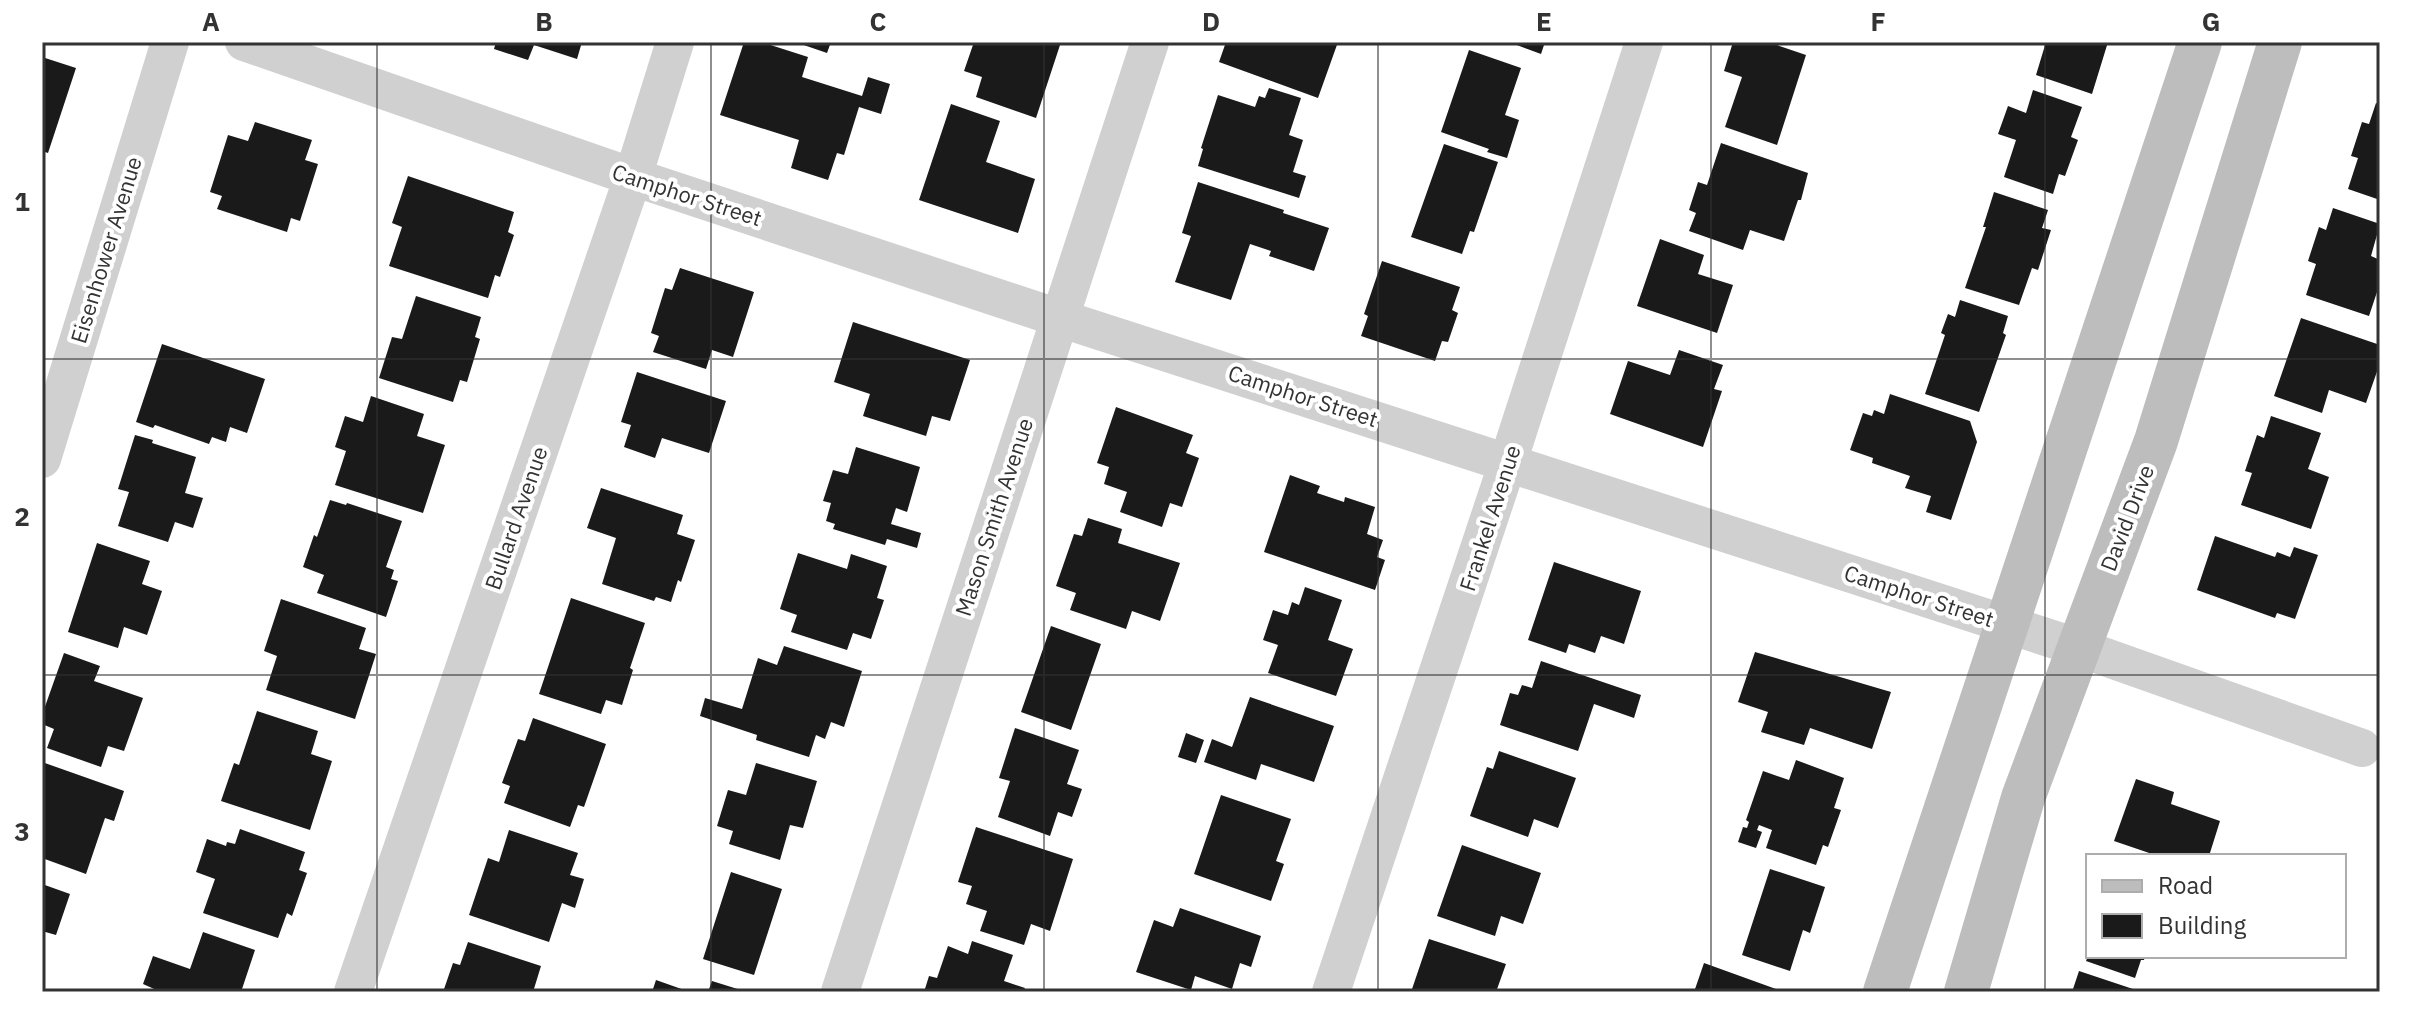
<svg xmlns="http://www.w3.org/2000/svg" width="2422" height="1034" font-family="'IBM Plex Sans',sans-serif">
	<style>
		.building { fill: #1a1a1a }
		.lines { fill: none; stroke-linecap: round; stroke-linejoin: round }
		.minor { stroke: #d0d0d0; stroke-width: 38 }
		.secondary { stroke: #bdbdbd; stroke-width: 44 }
		.grid { fill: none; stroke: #333; stroke-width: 2; stroke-opacity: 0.55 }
		.labels { text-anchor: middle; stroke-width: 8; stroke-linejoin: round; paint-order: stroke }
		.street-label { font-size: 22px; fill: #333; stroke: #fff }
		.neatline { fill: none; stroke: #333; stroke-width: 3 }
		.grid-label { font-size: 26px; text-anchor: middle; font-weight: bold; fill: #333 }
	</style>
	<rect width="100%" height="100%" fill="#fff"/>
	<path class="building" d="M496 42H582L577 59 534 45 528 60 494 49Z
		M744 42H761L808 57 802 77 862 96 868 77 890 84 881 114 859 107 844 155 837 153 828 180 791 168 799 140 720 115Z
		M795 42H831L827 53Z
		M974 42H1061L1036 118 976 97 982 77 964 71Z
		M1226 42H1338L1318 98 1219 62Z
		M1509 42H1545L1541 54Z
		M1733 42H1768L1806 55 1777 145 1725 127 1742 77 1724 71Z
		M2046 42H2108L2092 94 2036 75Z
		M1469 50 1521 68 1505 115 1519 120 1507 158 1487 152 1489 149 1441 132Z
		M42 57 76 68 48 153 42 151Z
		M1269 88 1301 98 1289 135 1303 140 1293 172 1306 176 1299 198 1198 166 1203 149 1201 148 1218 95 1255 107 1259 96 1265 98Z
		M2033 90 2082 107 2071 137 2078 140 2065 176 2059 174 2053 194 2004 177 2016 140 1998 134 2008 106 2026 113Z
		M2376 103 2380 105V200L2348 189 2358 158 2351 156 2362 122 2369 124Z
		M951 104 1000 121 986 162 1035 179 1018 233 919 200Z
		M255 122 312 140 305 160 318 164 300 221 291 218 287 232 217 209 222 196 210 192 228 135 248 141Z
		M1721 143 1808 173 1801 200H1798L1784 241 1750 230 1743 250 1689 231 1696 213 1689 210 1698 182 1707 185Z
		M1444 144 1498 162 1474 232 1470 231 1462 254 1411 237Z
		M408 176 514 212 508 232 514 235 500 277 495 275 488 298 389 266 402 227 392 223Z
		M1198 182 1284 210 1283 213 1329 228 1314 271 1269 256 1271 251 1250 244 1231 300 1175 282 1191 236 1182 233Z
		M1994 192 2048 210 2042 228 2051 230 2038 270 2032 268 2019 305 1965 288 1986 227H1983Z
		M2333 208 2380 224 2371 256 2380 260V283L2369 316 2306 295 2316 264 2308 261 2319 227 2326 230Z
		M1660 239 1704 255 1698 274 1733 285 1717 333 1637 306Z
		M1382 261 1460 287 1452 310 1458 313 1448 342 1442 341 1435 361 1361 336 1368 316 1364 314Z
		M680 268 754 292 733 357 712 350 706 369 653 352 659 336 651 333 665 288 672 290Z
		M416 296 481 317 475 337 480 339 467 382 460 380 453 402 379 378 392 337 402 339Z
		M1960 300 2008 316 2003 333 2006 335 1979 412 1925 394 1945 335 1941 333 1948 314 1955 317Z
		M2301 318 2380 345V363L2366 403 2329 390 2322 413 2274 396Z
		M853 322 970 360 950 421 932 416 926 436 863 416 870 394 834 382Z
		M162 344 265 379 247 433 230 427 226 442 212 437 209 444 155 425 153 428 136 422Z
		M1679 350 1723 365 1714 389 1722 391 1703 447 1610 414 1628 361 1670 375Z
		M637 372 726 401 709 453 662 438 655 458 624 447 631 425 621 422Z
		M1890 394 1970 421 1977 442 1951 520 1926 512 1931 496 1905 488 1910 476 1872 463 1873 458 1850 450 1863 413 1872 416 1874 410 1884 414Z
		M371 396 424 414 417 436 445 445 423 513 335 485 346 451 335 447 345 416 363 422Z
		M1116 407 1193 435 1186 453 1199 458 1182 507 1170 503 1162 527 1120 512 1127 492 1104 484 1109 467 1097 463Z
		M2271 416 2321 433 2308 469 2329 477 2311 529 2241 505 2252 473 2245 471 2257 435 2264 438Z
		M135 435 153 440 152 443 196 457 185 493 203 498 193 528 175 522 168 542 118 526 129 492 118 489Z
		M856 447 920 467 907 512 896 508 891 524 921 533 917 548 887 539 885 545 833 529 835 524 826 521 831 503 823 501 833 470 848 474Z
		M1290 475 1320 486 1317 493 1344 502 1345 497 1375 507 1367 534 1383 540 1377 557 1385 560 1375 590 1264 552Z
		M601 488 683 515 677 534 695 540 681 582 678 580 671 602 656 597 654 601 602 584 616 538 587 528Z
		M330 500 346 505 347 503 402 521 386 567 394 570 391 579 398 581 386 617 317 593 324 575 303 567 314 535 317 537Z
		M1088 518 1122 529 1118 543 1180 563 1160 621 1132 611 1126 629 1070 610 1076 593 1056 586 1074 534 1082 536Z
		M2215 536 2275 557 2277 552 2290 557 2294 547 2318 555 2295 619 2277 613 2275 618 2197 590Z
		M97 543 150 561 142 584 162 591 147 635 124 627 118 648 68 632Z
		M798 553 847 569 851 554 887 566 877 598 884 600 871 639 853 633 847 650 791 632 797 615 780 609Z
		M1554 562 1641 591 1624 644 1601 636 1595 653 1569 644 1566 653 1528 640Z
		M1305 587 1342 600 1328 640 1353 649 1336 696 1268 673 1278 645 1263 640 1273 610 1288 615 1292 602 1299 605Z
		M571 598 645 623 630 668 633 670 622 705 606 700 601 714 539 694Z
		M281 599 366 628 359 649 376 654 355 719 266 690 277 656 264 651Z
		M1051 626 1101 644 1071 730 1021 712Z
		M784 646 862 671 844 727 831 722 825 739 816 735 809 757 756 740 757 735 700 716 705 698 742 709 758 658 777 665Z
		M1755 652 1891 692 1872 749 1810 728 1804 745 1761 732 1768 712 1738 702Z
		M64 653 100 666 94 681 143 698 124 751 108 746 101 767 47 748 54 729 42 724V715Z
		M1541 661 1641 695 1634 718 1594 704 1578 751 1500 725 1510 693 1518 695 1522 685 1532 688Z
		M1250 697 1334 726 1314 782 1261 764 1256 780 1204 762 1212 739 1232 747Z
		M257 711 318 731 311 754 332 761 310 830 221 801 234 763 239 765Z
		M533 718 606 744 584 807 578 805 570 827 504 803 510 786 502 783 518 739 525 741Z
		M1015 728 1079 750 1067 784 1082 789 1072 817 1058 812 1050 836 998 817 1010 781 999 778Z
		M1186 733 1204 740 1196 763 1178 757Z
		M1499 751 1576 778 1558 828 1534 819 1528 837 1470 816 1487 767 1493 769Z
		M1796 760 1844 778 1834 808 1841 810 1828 847 1823 845 1816 865 1766 848 1772 830 1759 825 1757 830 1762 832 1756 848 1738 842 1743 827 1747 828 1749 822 1746 820 1763 771 1789 780Z
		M42 762 124 791 114 821 105 818 86 874 42 858Z
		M756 763 817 781 803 828 790 825 780 860 729 844 733 831 717 826 728 790 746 795Z
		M2136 779 2174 792 2171 804 2220 821 2209 856H2158L2114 841Z
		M1221 795 1291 819 1276 861 1284 864 1271 901 1194 874Z
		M976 827 1073 859 1050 931 1031 924 1024 945 980 931 987 911 966 904 972 886 958 882Z
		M240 829 305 852 299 870 307 873 292 916 287 913 278 938 203 913 215 879 196 872 207 839 226 846 227 842 235 844Z
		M509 830 578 853 570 875 584 879 575 908 562 903 549 942 469 915 488 858 499 862Z
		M1462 845 1541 873 1523 924 1501 916 1495 936 1437 916Z
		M1770 869 1825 887 1810 933 1803 930 1790 971 1742 955Z
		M731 872 782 889 754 975 703 959Z
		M42 884 70 894 56 935 42 931Z
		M1180 908 1261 936 1251 967 1240 963 1232 989 1195 976 1191 990 1136 972 1154 920 1173 927Z
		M203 932 255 950 241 992H161L143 984 153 956 190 969Z
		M1429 939 1506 964 1496 992H1411Z
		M972 941 1013 955 1004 981 1025 988 1023 992H924L929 976 937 978 948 946 968 954Z
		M468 942 541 966 533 992H443L453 963 460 965Z
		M2088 956H2145L2144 960H2141L2135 978 2086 961Z
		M1704 963 1776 989 1775 992H1694Z
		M2079 971 2139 991V992H2072Z
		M656 980 690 992H652Z
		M712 981 744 991V992H708Z"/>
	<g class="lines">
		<path class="minor" d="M244 42 633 177 1059 318 2077 647 2362 748
			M42 459 170 42
			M353 992 633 177 675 42
			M840 992 1150 42
			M1331 992 1508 462 1644 42"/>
		<path class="secondary" d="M1885 992 2200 42
			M1966 992 2023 798 2156 441 2280 42"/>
	</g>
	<path class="grid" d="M377 42V992M711 42V992M1044 42V992M1378 42V992M1711 42V992M2045 42V992M42 359H2380M42 675H2380"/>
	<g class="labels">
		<g class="street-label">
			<text transform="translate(687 195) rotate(18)" y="8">Camphor Street</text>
			<text transform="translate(106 250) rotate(-73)" y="8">Eisenhower Avenue</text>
			<text transform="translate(1303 396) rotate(18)" y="8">Camphor Street</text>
			<text transform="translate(994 517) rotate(-72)" y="8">Mason Smith Avenue</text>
			<text transform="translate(516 518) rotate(-71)" y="8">Bullard Avenue</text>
			<text transform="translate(1490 518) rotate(-72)" y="8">Frankel Avenue</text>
			<text transform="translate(2127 518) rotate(-69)" y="8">David Drive</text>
			<text transform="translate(1919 596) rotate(18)" y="8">Camphor Street</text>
		</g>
	</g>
	<rect width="2422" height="1034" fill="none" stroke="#ffffff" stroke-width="88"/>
	<rect x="2086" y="854" width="260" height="104" fill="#ffffff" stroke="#adadad" stroke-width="2"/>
	<rect x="2102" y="880" width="40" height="12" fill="#bdbdbd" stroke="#adadad" stroke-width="2"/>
	<text x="2158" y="894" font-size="24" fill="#333333">Road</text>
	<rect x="2102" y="914" width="40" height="24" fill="#1a1a1a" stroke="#adadad" stroke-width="2"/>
	<text x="2158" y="934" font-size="24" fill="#333333">Building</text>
	<rect x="44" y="44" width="2334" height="946" class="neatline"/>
	<g class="grid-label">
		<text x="211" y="31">A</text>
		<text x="544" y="31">B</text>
		<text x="878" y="31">C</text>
		<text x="1211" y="31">D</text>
		<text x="1544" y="31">E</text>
		<text x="1878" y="31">F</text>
		<text x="2211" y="31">G</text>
		<text x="22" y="211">1</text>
		<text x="22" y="526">2</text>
		<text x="22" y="841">3</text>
	</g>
</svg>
